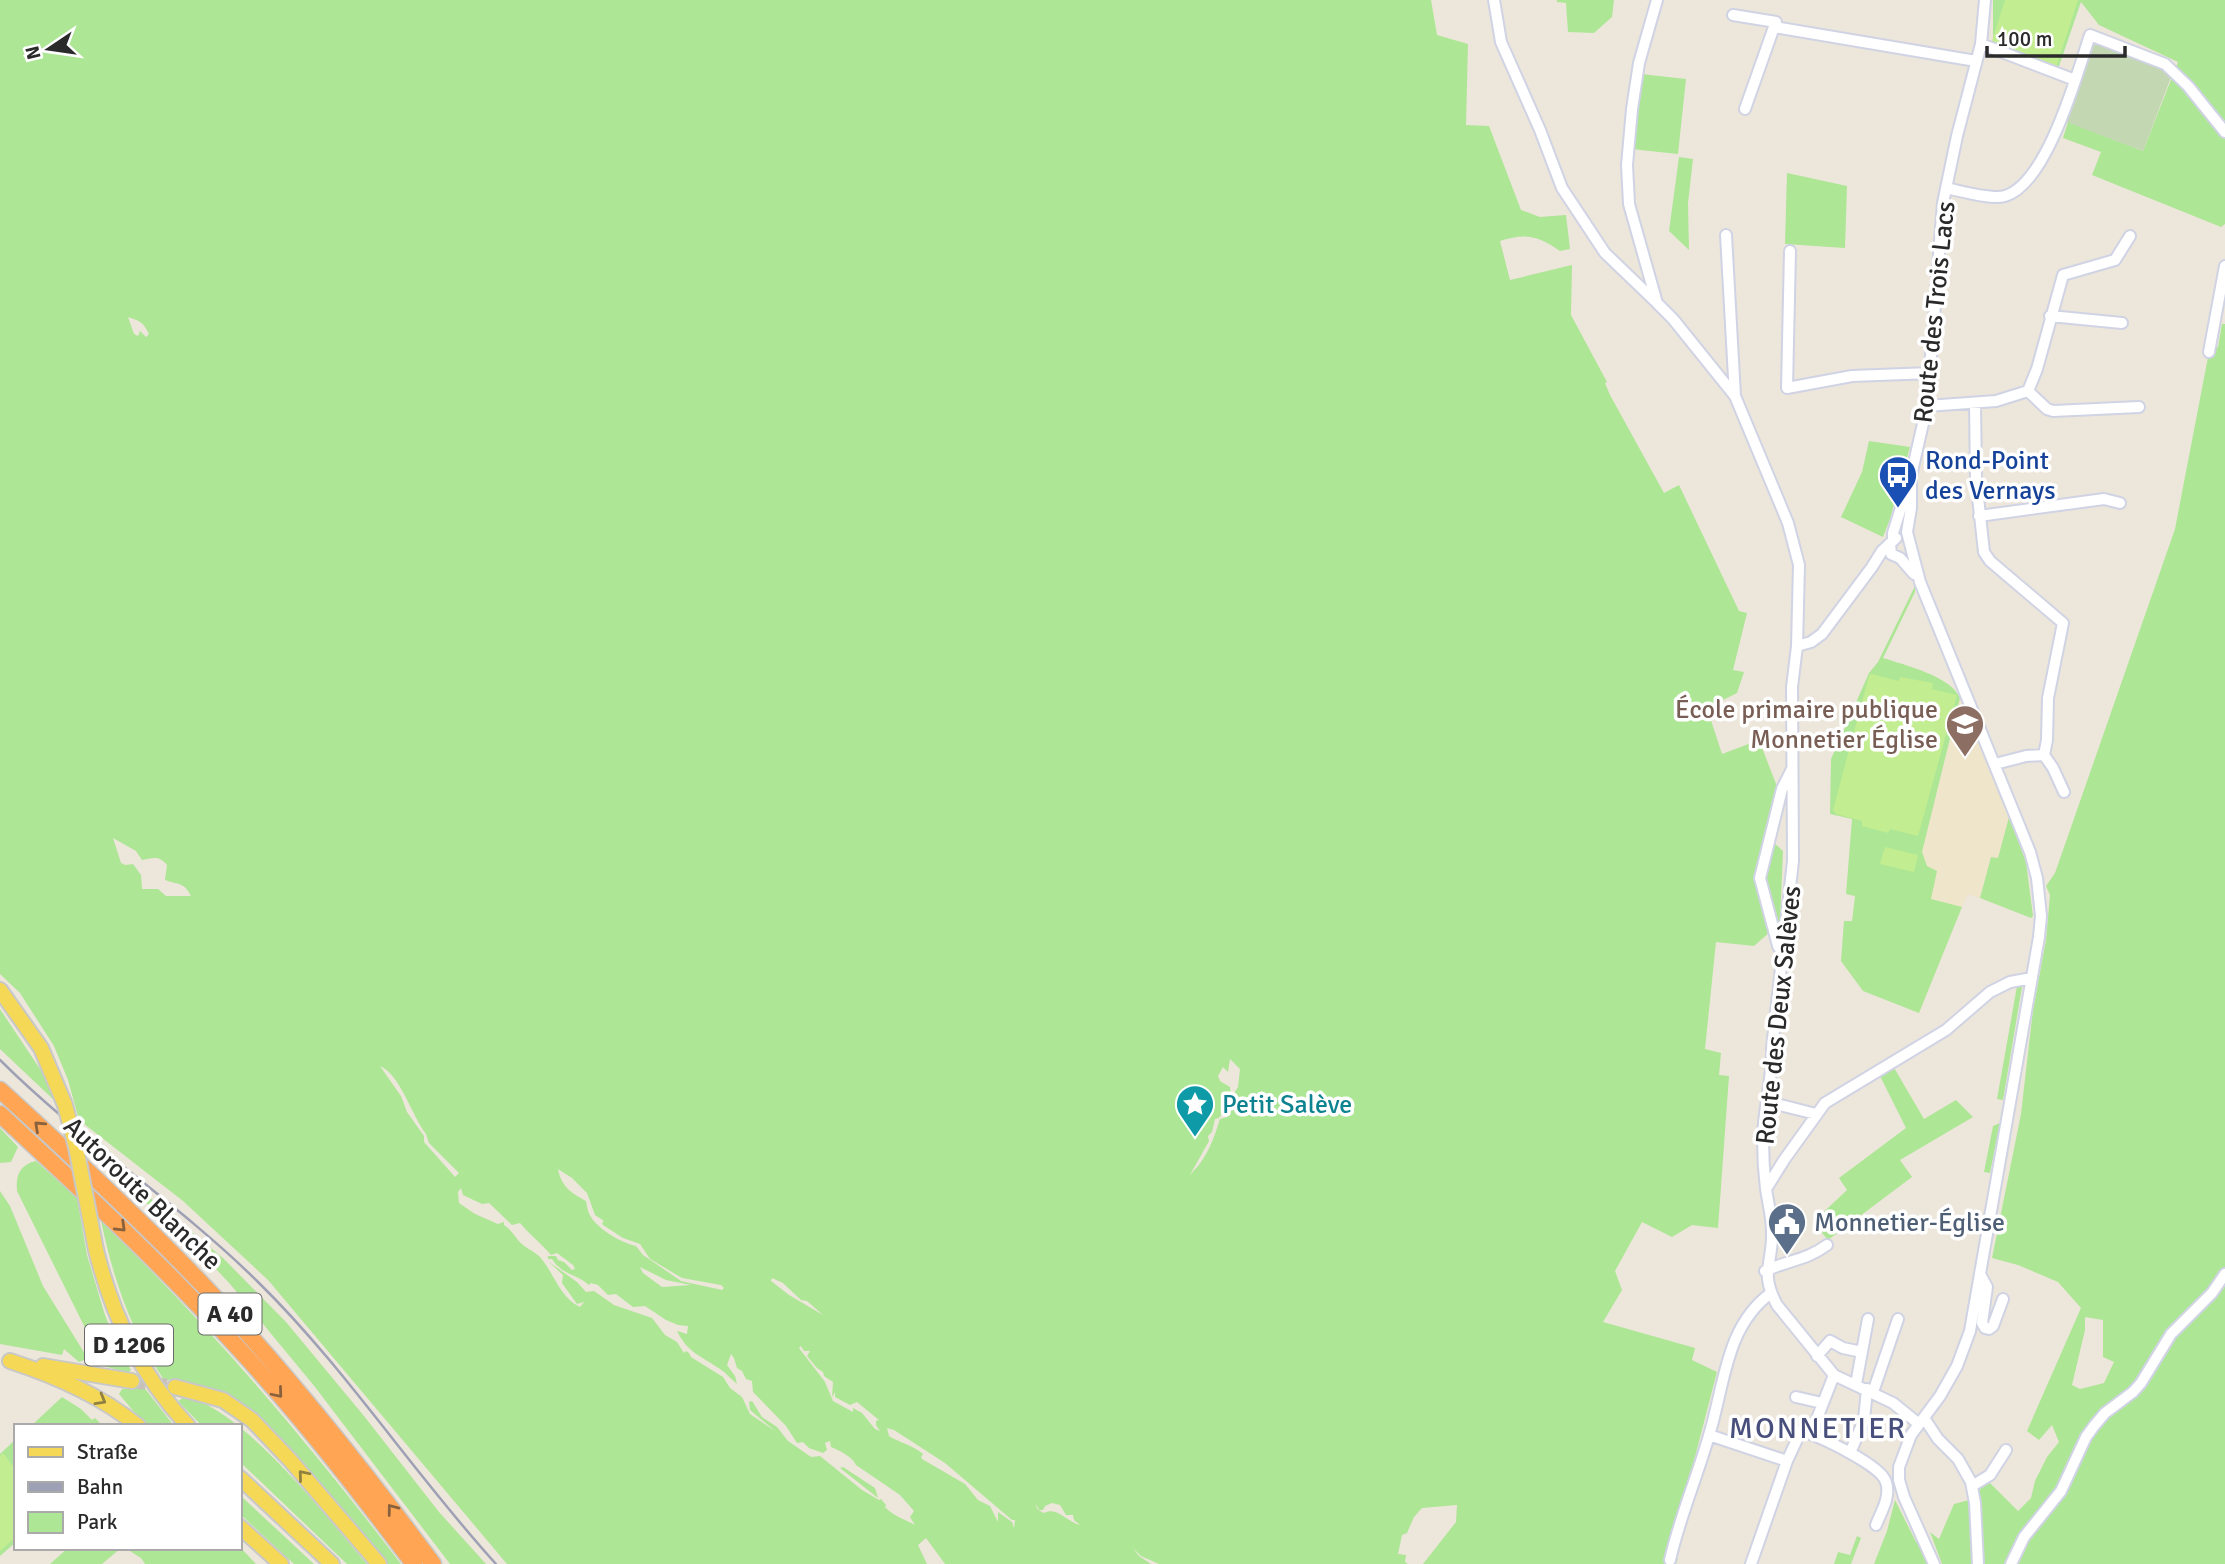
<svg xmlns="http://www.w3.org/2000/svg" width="2225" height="1564" font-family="Signika,sans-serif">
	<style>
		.education { fill: #efe5ca }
		.green { fill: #ade695; fill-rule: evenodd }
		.cemetery { fill: #c2d7b2 }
		.pitch { fill: #c2ed90 }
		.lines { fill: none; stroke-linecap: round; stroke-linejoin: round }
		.major-tunnel { stroke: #c6c0b8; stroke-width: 14; stroke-dasharray: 14 7; stroke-linecap: butt }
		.minor-casing { stroke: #d0d3e3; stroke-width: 14 }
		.major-casing { stroke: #c8c8c8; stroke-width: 18 }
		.highway-casing { stroke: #c8c8c8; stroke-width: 19 }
		.minor { stroke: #fff; stroke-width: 10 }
		.major { stroke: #f6d857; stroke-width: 14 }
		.highway { stroke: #ffa554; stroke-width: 16 }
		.rail { stroke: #9ea0b5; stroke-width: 2.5 }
		.major-bridge-casing { stroke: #c8c8c8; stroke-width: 18; stroke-linecap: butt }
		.major-bridge { stroke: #f6d857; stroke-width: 14 }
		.oneway { stroke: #8a613d }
		.oneway2 { stroke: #908140 }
		.labels { text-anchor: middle; stroke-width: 7; stroke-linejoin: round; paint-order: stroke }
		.shield { fill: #fff; stroke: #6a6a6a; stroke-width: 2 }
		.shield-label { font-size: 24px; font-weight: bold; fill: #2a2a2a }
		.street-label { font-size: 26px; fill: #2a2a2a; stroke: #fff }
		.transit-label { font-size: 26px; fill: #164399; stroke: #fff; text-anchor: start }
		.education-label { font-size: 26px; fill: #785e54; stroke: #fff; text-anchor: end }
		.culture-label { font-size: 26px; fill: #0d838f; stroke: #fff; text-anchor: start }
		.service-label { font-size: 26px; fill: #4e5e75; stroke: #fff; text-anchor: start }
		.quarter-label { font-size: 30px; letter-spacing: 2px; fill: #484f7c; stroke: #fff }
	</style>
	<rect width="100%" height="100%" fill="#ede6db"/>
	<path class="education" d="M1960 698 2009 817 1998 858 1991 857 1980 898 1968 894 1962 907 1931 900 1927 866 1922 852Z"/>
	<path class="green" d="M0 0H1431L1437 35 1468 44 1466 125 1489 126 1521 210 1540 217 1566 215 1570 249 1560 251C1537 235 1525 233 1500 241L1510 280 1572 265 1571 315 1607 382 1605 383 1610 395 1664 493 1679 485 1739 611 1747 613 1733 670 1744 672 1737 693 1707 708 1722 754 1759 740 1778 789 1766 836 1783 851 1780 923 1754 946 1716 942 1705 1049 1721 1053 1719 1075 1729 1076 1718 1228 1692 1225 1672 1237 1642 1222 1615 1271 1622 1290 1603 1322 1695 1348 1692 1360 1717 1372 1689 1480 1667 1556 1678 1559 1676 1564H1423L1456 1522 1457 1505 1422 1508 1414 1517 1407 1533 1402 1535 1398 1554 1406 1555 1405 1562 1408 1564H1159L1141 1556 1133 1548 1139 1556 1151 1564H945L926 1538 918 1545 927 1564H507L268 1280 183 1201 79 1120 68 1080 54 1046 20 993 0 974ZM128 317C139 321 143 321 149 334L146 337 140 331 138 336 134 334ZM113 838 136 851 142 860C153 858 159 855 167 865L165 880C177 885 184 881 191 896H166L158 889H142L141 875 133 864 125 865 121 863ZM1230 1059 1240 1069 1238 1087 1231 1098 1232 1109 1227 1117 1220 1119C1213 1141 1207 1158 1190 1175L1209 1141 1208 1136 1212 1132 1215 1119 1219 1118 1225 1110 1223 1098 1231 1095 1230 1087 1220 1081 1218 1076 1223 1067 1228 1072ZM380 1066C400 1074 412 1116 426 1134L429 1143 459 1173 455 1177 424 1142V1136L407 1112 401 1096ZM558 1169 572 1178 587 1193 595 1215 604 1221 602 1223 603 1225 623 1238 640 1244 650 1259 682 1278 721 1285 724 1288 722 1290 681 1281 643 1255 636 1246C622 1243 599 1230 591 1217 588 1213 587 1206 586 1201 571 1193 561 1186 558 1169ZM461 1188 463 1195 482 1204 489 1203 512 1225 520 1223C530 1235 541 1243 551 1255L557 1253 573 1265 575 1269 572 1270 564 1262 558 1260 556 1256H548V1259H552C562 1275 577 1274 589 1285L591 1283 598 1285 608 1295 616 1294 633 1307 645 1306 666 1320 678 1325 688 1326 687 1334 677 1331C688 1353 701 1356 720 1369 726 1373 731 1379 737 1384L735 1376 727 1365 731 1354 734 1358 737 1368 742 1371 746 1379 752 1381 753 1392 786 1426 797 1443 803 1442 809 1448 823 1453 827 1450 825 1443 830 1441 831 1447C840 1451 852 1456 856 1465L900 1495 914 1511 910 1517 915 1525C904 1519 895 1517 885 1507L886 1505 881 1499 879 1500 862 1490 820 1456 811 1457 788 1441 777 1427 762 1417 752 1401 749 1402 750 1410 775 1431 750 1414 742 1397 730 1388 723 1377 691 1357 689 1353 686 1351 684 1353 677 1342 665 1335 652 1318 614 1305 594 1291 586 1292 577 1282 549 1262 563 1275 562 1283 577 1304 584 1302 580 1307C560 1298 554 1273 540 1257 534 1251 527 1249 522 1244 515 1238 514 1232 504 1225V1222L498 1224 475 1214 459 1203 458 1192ZM640 1267 666 1280 691 1285 662 1287 643 1273ZM772 1278 783 1283 801 1300 807 1301 823 1315 789 1295 771 1281ZM801 1346 804 1351H810L807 1356 817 1368 823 1372 824 1376 833 1382 832 1397 835 1392V1397L850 1405 857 1402 879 1420 876 1421V1425L880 1431 875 1429 862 1413 853 1408V1412L833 1401 825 1382 799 1348ZM887 1428 894 1430 945 1463 1012 1520H1015L1014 1528 1012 1522 998 1512V1522L990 1506 978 1500 965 1484 922 1459 921 1457 923 1454C913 1445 900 1443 889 1436ZM1052 1503 1060 1505 1066 1515H1073L1074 1520 1080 1525C1067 1522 1057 1506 1044 1513 1040 1511 1036 1510 1036 1504L1039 1510H1043L1045 1506Z
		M1557 0H1614L1612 17 1594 33 1568 32 1566 3 1557 2Z
		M1993 0H2225V224L2221 227 2092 175 2101 152 2063 138 2068 122 2143 151 2178 62 2099 25 2081 2 2058 69 1993 44Z
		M1641 74 1686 79 1678 154 1631 149Z
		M1679 157 1693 159 1688 203 1689 250 1669 231Z
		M1787 173 1847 186 1845 248 1785 244Z
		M2222 324H2225V1564H1942L1930 1532 1939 1539 1954 1504 1973 1499 1978 1488 1989 1482 2018 1511 2031 1498 2035 1481 2047 1457 2059 1442 2052 1425 2039 1440 2027 1431 2081 1308 2058 1282 2018 1265 1992 1258 2021 1114 2033 1010 2046 940 2050 895 2046 886 2055 873 2175 529 2209 352 2218 347ZM2085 1317 2103 1320V1357L2114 1362 2104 1383 2080 1389 2072 1385 2085 1330Z
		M1869 441 1910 447 1890 519 1883 537 1841 517 1862 472Z
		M1915 586V592L1883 658C1904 665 1951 676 1960 698L1922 852 1927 866 1937 871 1931 899 1962 907 1919 1013 1863 991 1841 961 1844 921H1852L1855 896 1846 894 1852 819 1830 814 1831 759 1869 673 1878 662Z
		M2009 817 2026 862 2033 916 2031 918 1980 898 1991 857 1998 858Z
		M2017 986 2022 987 2003 1100 1997 1099Z
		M0 1009 40 1069 56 1102 0 1049Z
		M1893 1066 1924 1119 1956 1100 1973 1117 1900 1160 1912 1177 1828 1240 1813 1222 1847 1190 1839 1178 1906 1128 1879 1074Z
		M2000 1123 1990 1173 1984 1172 1993 1126Z
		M0 1128 18 1147 11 1162 0 1163Z
		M86 1145 223 1258 286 1322 364 1416 439 1512 486 1564H450L315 1387 230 1284 189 1240 88 1152Z
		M36 1161 77 1198 87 1255 104 1312 116 1345 131 1370 128 1373 104 1366 17 1191C16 1176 19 1165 36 1161Z
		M0 1191 10 1206 43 1286 85 1354 84 1360 79 1362 64 1349 62 1355 0 1344Z
		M101 1221C211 1327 309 1443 401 1564H385L266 1425C240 1401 200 1379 164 1380 130 1329 114 1281 101 1221Z
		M143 1386 174 1426H146L119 1394 122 1389Z
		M62 1397 81 1409 92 1420 95 1418 103 1426H31Z
		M183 1398C237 1400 331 1523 367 1564H347L240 1462V1426H202L178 1401Z
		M16 1439V1542L0 1556V1454Z
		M843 1467 875 1488 878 1498 840 1468Z
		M240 1495 243 1498 314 1564H294L240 1514Z
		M1895 1500 1916 1542 1920 1541 1930 1564H1874L1887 1531Z
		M1857 1536 1861 1538 1851 1564H1834L1838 1552 1850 1555Z
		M240 1547 256 1564H145L141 1558 125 1548Z
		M68 1548H121L102 1564H50Z"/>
	<path class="cemetery" d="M2094 42 2173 72 2143 151 2064 121Z"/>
	<path class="pitch" d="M2005 0H2078L2056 68 1992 41Z
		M1871 674 1899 681 1900 677 1933 683 1932 689 1957 695 1918 836 1890 829 1888 833 1862 826V821L1836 814 1833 810 1869 676Z
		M1885 847 1918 855 1914 872 1880 864Z
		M3 1453 16 1470V1537L0 1551V1456Z"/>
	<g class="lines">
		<path class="major-tunnel" d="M132 1381 175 1387"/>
		<g class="minor-casing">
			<path id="minor" d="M1494 0 1501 42 1540 130 1562 188 1605 253 1655 301
				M1657 0 1639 63 1632 109 1627 165 1629 204 1657 303 1673 319 1735 396 1788 523 1799 565 1797 646 1792 687 1793 861 1772 1048C1773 1080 1763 1109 1763 1140 1763 1156 1764 1173 1766 1189 1768 1203 1772 1217 1772 1232 1773 1265 1759 1271 1777 1305L1834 1375 1893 1403 1919 1424
				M1733 15 1776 22 1774 27 1976 61
				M1981 44 2075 80
				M1745 109 1774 27
				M1946 188C1961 191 1991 200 2005 196 2047 184 2077 74 2090 35L2165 64 2188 86 2225 132
				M1726 235 1735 396
				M1790 251 1787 388 1852 376 1931 373
				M2050 316 2122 323
				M2209 352 2225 266
				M2028 391 2047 409 2053 411 2139 407
				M1975 403 1976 479 1984 552 1990 561 2063 623 2048 698 2047 740 2044 755 2026 756 1995 764
				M1927 406 1996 401 2028 391 2037 369 2063 275 2115 260 2130 236
				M1911 476V508L1907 532 1920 582 2030 852 2037 878 2041 916 2039 937 1970 1331 1957 1366 1940 1396 1911 1435 1899 1467V1480L1904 1497 1934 1564
				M1979 516 2104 499 2120 503
				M1893 540V533L1911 476 1927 406 1943 203 1957 136 1981 44 1985 0
				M1890 544 1891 554 1900 558 1914 574
				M1797 646 1811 642 1822 634 1872 567 1882 551 1896 538
				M2044 755 2053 768 2064 792
				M1784 956 1778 946 1760 878 1782 789 1792 769
				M1768 1102 1816 1114
				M1766 1189 1784 1160 1825 1103 1946 1030 1990 992 2010 982 2032 978
				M1765 1271C1786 1261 1807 1260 1827 1245
				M1981 1276 1987 1287 1982 1323 1985 1328 1989 1329 1993 1326 2003 1299
				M1817 1356 1830 1341 1843 1348 1862 1352
				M1856 1384 1868 1319
				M1873 1392 1898 1319
				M1796 1397 1822 1403
				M1924 1418 1938 1439 1958 1459 1971 1482 1975 1503 1978 1564
				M1811 1434 1834 1375
				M1709 1435 1787 1461
				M1850 1453 1864 1420 1867 1389
				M1972 1486 1990 1475 2006 1450
				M1670 1560C1680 1516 1698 1475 1710 1432 1725 1382 1726 1326 1771 1293
				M1751 1564 1787 1461 1801 1431C1819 1436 1881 1465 1886 1482 1891 1497 1881 1512 1876 1525
				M2011 1564 2024 1537 2061 1491 2086 1437 2094 1426 2105 1413 2133 1392 2141 1383 2171 1334 2212 1293 2225 1274"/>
		</g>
		<g class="major-casing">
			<path id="major" d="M0 990 41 1048 65 1105
				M96 1250C113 1318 141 1375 188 1426
				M10 1361C56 1376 100 1395 138 1426
				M43 1366 132 1381
				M175 1387 223 1400 252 1420 290 1460 379 1564
				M240 1478 332 1564
				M240 1527 281 1564"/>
		</g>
		<g class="highway-casing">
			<path id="highway" d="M0 1090C69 1153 138 1217 203 1285 286 1372 361 1467 433 1564
				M0 1114C82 1190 164 1266 239 1349 302 1417 358 1490 414 1564"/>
		</g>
		<use href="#minor" class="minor"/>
		<use href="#major" class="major"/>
		<use href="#highway" class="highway"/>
		<path class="rail" d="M0 1060C80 1140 176 1201 257 1281 345 1367 413 1473 496 1564"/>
		<g class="major-bridge-casing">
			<path id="major-bridge" d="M65 1105 76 1147 96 1250"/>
		</g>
		<use href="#major-bridge" class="major-bridge"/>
	</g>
	<defs><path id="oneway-chevron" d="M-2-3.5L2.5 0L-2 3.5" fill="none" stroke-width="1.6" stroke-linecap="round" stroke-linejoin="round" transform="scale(1.75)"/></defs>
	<g class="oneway">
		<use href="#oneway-chevron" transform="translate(39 1126) rotate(-137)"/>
		<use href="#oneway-chevron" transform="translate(121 1227) rotate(44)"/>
		<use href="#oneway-chevron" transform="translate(278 1393) rotate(50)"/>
		<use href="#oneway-chevron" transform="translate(392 1509) rotate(-127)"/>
	</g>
	<g class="oneway2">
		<use href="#oneway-chevron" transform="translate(101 1400) rotate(30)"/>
		<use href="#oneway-chevron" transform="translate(303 1475) rotate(-130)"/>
	</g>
	<defs>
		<g id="bus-pin" transform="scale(2.0125)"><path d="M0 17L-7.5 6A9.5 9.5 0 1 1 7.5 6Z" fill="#1a4fb4" stroke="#fff"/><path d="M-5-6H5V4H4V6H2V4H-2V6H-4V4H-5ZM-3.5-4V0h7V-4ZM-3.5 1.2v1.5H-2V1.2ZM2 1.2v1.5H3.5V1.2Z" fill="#fff"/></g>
		<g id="school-pin" transform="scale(2.0125)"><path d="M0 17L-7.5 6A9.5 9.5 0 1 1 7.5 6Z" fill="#8d6e63" stroke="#fff"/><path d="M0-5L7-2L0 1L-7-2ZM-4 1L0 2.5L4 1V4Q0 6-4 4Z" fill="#fff"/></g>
		<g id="sight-pin" transform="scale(2.0125)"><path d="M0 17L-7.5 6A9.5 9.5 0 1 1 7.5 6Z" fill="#0f9aa8" stroke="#fff"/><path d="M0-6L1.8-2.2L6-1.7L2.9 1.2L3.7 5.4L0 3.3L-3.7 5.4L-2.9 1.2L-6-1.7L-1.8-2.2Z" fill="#fff"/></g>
		<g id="civic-pin" transform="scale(2.0125)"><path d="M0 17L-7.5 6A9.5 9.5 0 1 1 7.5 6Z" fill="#5c6f8a" stroke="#fff"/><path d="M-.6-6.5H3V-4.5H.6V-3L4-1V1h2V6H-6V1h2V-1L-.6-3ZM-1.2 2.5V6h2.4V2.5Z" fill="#fff"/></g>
	</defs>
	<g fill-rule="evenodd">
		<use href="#bus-pin" x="1898" y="475"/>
		<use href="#school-pin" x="1965" y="724"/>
		<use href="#sight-pin" x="1195" y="1104"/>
		<use href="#civic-pin" x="1787" y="1222"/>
	</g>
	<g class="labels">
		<g class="shield">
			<rect x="198.5" y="1293.5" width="63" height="41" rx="5"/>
			<rect x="85" y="1324.5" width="88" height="41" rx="5"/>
		</g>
		<g class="shield-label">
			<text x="230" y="1322">A 40</text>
			<text x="129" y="1353">D 1206</text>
		</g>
		<g class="street-label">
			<text transform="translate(1934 312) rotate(-84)" y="9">Route des Trois Lacs</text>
			<text transform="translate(1778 1015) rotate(-84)" y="9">Route des Deux Salèves</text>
			<text transform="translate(143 1193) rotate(44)" y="9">Autoroute Blanche</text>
		</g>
		<g class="transit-label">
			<text x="1925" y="469">Rond-Point<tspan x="1925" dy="30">des Vernays</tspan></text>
		</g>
		<g class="education-label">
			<text x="1938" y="718">École primaire publique<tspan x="1938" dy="30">Monnetier Église</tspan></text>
		</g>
		<g class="culture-label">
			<text x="1222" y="1113">Petit Salève</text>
		</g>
		<g class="service-label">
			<text x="1814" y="1231">Monnetier-Église</text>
		</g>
		<g class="quarter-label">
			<text x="1818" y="1438">MONNETIER</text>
		</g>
	</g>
	<rect x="14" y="1424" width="228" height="126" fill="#ffffff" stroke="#aaaaaa" stroke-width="2"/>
	<rect x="28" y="1447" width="35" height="10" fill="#f6d857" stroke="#aaaaaa" stroke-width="2"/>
	<text x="77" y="1459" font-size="21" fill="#2a2a2a">Straße</text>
	<rect x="28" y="1482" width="35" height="10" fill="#9ea0b5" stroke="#aaaaaa" stroke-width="2"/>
	<text x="77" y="1494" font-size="21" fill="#2a2a2a">Bahn</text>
	<rect x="28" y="1512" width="35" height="21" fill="#ade695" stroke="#aaaaaa" stroke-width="2"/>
	<text x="77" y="1529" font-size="21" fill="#2a2a2a">Park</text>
	<g transform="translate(49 49) rotate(257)" stroke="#ffffff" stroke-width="5" paint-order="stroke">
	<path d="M0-5L12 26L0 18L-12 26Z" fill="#2a2a2a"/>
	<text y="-10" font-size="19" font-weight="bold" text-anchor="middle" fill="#2a2a2a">N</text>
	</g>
	<path d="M1987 46v10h138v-10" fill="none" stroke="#2a2a2a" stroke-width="3.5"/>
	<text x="1997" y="46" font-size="21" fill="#2a2a2a" stroke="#ffffff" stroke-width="5" paint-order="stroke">100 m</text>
</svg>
